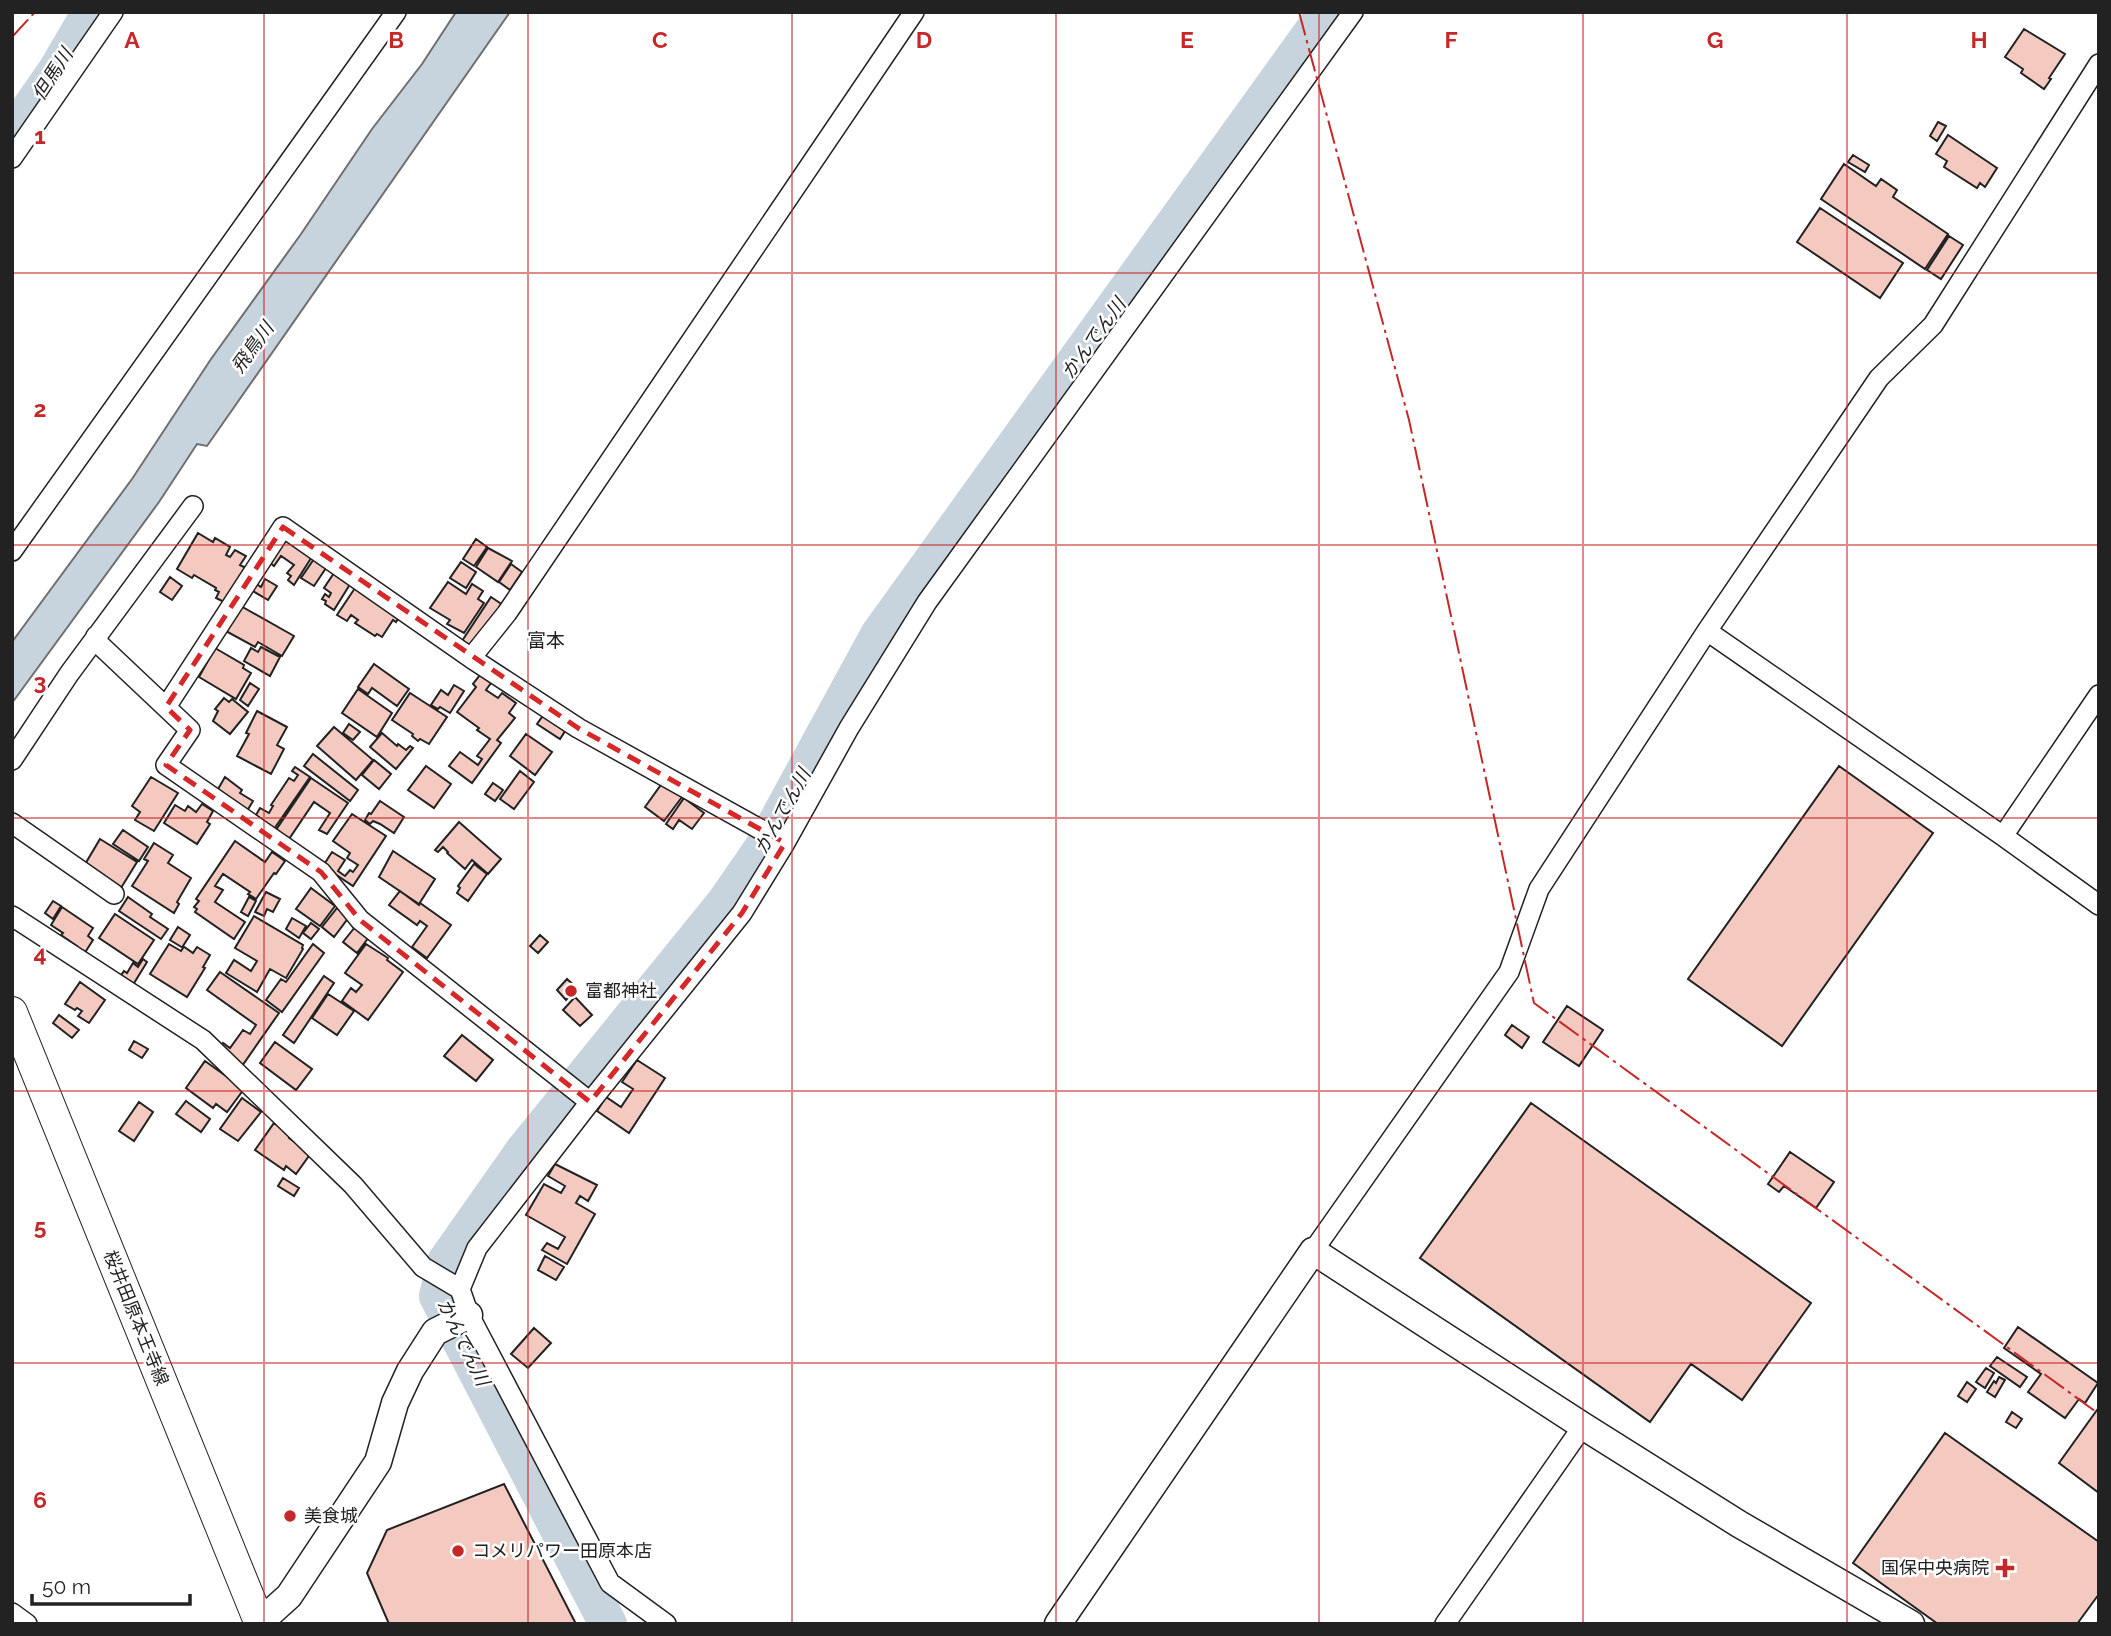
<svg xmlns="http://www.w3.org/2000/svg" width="2111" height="1636" font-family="Raleway,'Noto Sans JP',sans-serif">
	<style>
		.water { fill: #c7d3dd; stroke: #6f6f6f; stroke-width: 2 }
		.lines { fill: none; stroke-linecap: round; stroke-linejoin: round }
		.river { stroke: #c7d3dd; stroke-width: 38 }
		.building { fill: #f3c9c0; stroke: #222; stroke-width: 2 }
		.street-casing { stroke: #222; stroke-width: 22 }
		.secondary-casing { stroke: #222; stroke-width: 29 }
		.primary-casing { stroke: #222; stroke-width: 32 }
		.street { stroke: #fff; stroke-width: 19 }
		.secondary { stroke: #fff; stroke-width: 26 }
		.primary { stroke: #fff; stroke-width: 30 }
		.power { stroke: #c62828; stroke-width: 2; stroke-dasharray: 24 5 3.5 5; stroke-linecap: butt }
		.marked { fill: none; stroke: #d62828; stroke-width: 5; stroke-dasharray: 14 9; stroke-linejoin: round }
		.grid { fill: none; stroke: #c62828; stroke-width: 2; stroke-opacity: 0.55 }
		.poi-dot { fill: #c62828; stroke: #fff; stroke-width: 2.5 }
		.labels { text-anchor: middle; stroke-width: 5; stroke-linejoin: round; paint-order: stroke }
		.poi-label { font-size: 18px; fill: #222; stroke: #fff; text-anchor: start }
		.street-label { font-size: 18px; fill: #222; stroke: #fff }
		.water-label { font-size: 19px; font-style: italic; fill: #222; stroke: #fff }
		.neighbourhood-label { font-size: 19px; fill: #222; stroke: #fff }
		.grid-label { font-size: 23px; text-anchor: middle; font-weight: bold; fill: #c62828; stroke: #fff; stroke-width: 5; stroke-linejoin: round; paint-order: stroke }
	</style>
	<rect width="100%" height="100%" fill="#fff"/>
	<path class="water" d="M456 12H510L207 446 197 444 159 502 12 703V642L132 479 211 359 301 234 372 129 422 64Z"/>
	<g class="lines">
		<path class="river" d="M12 135 57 70 91 12
			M608 1624 438 1296 446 1262 524 1151 725 903 763 848 879 635 1327 12"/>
	</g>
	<path class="building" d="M2024 29 2065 54 2049 78 2051 79 2044 89 2021 73 2023 69 2005 57Z
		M1938 122 1946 126 1937 141 1930 136Z
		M1948 135 1997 168 1985 187 1980 183 1977 188 1944 167 1947 161 1936 154Z
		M1853 155 1869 165 1865 172 1848 162Z
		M1844 164 1876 186 1881 179 1897 190 1893 197 1948 234 1925 269 1821 199Z
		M1820 208 1903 263 1880 298 1797 242Z
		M1949 236 1963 245 1941 279 1927 270Z
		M198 533 213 542 215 538 230 547 226 555 230 557 235 550 246 556 240 565 248 569 228 604 216 598 219 592 215 590 216 588 194 575 192 578 177 569Z
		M286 536 313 555 294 585 288 580 291 576 287 573 294 565 281 556 274 566 265 559Z
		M476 539 487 547 474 566 463 559Z
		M488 548 512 561 498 582 476 567Z
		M316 556 328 565 314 586 301 578Z
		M461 562 476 572 466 588 450 578Z
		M511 564 522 572 510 590 499 582Z
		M336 570 352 581 334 610 325 604 326 601 322 599 325 594 329 597 331 593 324 588Z
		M170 577 182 586 172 600 160 592Z
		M265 579 277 586 268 600 251 590 255 583 261 587Z
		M448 582 466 594 472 584 483 591 478 599 484 603 464 633 447 624 450 620 430 608Z
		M357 585 402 612 396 622 393 620 382 637 377 634 375 636 355 623 358 620 351 615 347 621 337 615Z
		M491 597 503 605 472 652 460 644Z
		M239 605 294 636 282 656 258 642 255 647 224 630Z
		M261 647 280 657 270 676 244 661 251 648 258 652Z
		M215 648 244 665 243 668 251 673 236 699 199 677Z
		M374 664 409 689 397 706 372 688 368 694 358 687Z
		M480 675 491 683 486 690 498 698 502 693 516 703 509 713 515 718 497 740 501 743 472 783 449 766 460 752 478 765 482 759 477 756 490 739 477 730 479 728 457 712 476 687 473 684Z
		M250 683 259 689 248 706 240 700Z
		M454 685 464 691 450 713 440 707 438 709 431 705 441 690 448 695Z
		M358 689 392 713 377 737 342 713Z
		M410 693 447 717 429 744 420 739 418 741 412 736 413 734 392 720Z
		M224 698 229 702 232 699 248 712 230 734 213 721 218 711 215 709Z
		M547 710 569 725 560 739 537 724Z
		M257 711 287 727 277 745 284 749 271 774 237 756 249 734 246 733Z
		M349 724 360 732 353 740 343 733Z
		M334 727 373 760 356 780 317 746Z
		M382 733 397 746 398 744 406 750 410 746 413 748 396 769 370 747Z
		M526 734 552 752 535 775 510 756Z
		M313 754 358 790 350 801 304 766Z
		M374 760 391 774 379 789 362 775Z
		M426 766 451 784 434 808 408 790Z
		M1839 766 1933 833 1782 1046 1688 979Z
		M295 767 310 777 274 829 256 815 260 808 269 813 273 806 271 805 289 778 294 781 298 775 292 771Z
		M520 771 534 782 514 809 500 799Z
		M151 777 178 793 154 831 135 820 140 812 132 806Z
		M225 777 242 790 240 793 253 801 247 811 214 796Z
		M311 778 348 803 327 834 319 830 330 813 314 802 287 842 274 833Z
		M663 782 682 797 664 821 645 807Z
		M493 783 503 790 495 801 485 794Z
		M684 798 704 813 692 829 679 820 673 829 666 824Z
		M380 801 404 817 394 833 380 824 373 821 370 824 365 820 369 813 371 814Z
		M202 804 213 811 207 822 210 824 197 844 164 823 175 805 185 811 188 806 196 812Z
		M352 814 386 836 353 886 323 866 332 852 345 860 338 871 345 876 350 870 353 872 358 865 347 858 350 853 333 841Z
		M459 822 501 859 488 874 472 860 465 869 447 853 448 852 443 847 438 852 435 850Z
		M123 830 148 847 139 861 113 844Z
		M100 839 137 862 121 888 84 866Z
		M235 841 265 862 272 852 285 861 276 874 274 873 256 899 248 894 250 892 223 874 215 886 223 890 215 902 245 922 234 939 195 912 197 909 194 907 199 901 196 899Z
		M154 843 173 855 168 863 191 878 177 902 179 904 174 913 132 886 148 861 144 859Z
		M393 851 435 879 419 904 379 877Z
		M474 864 487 874 468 901 457 893 460 888 458 886Z
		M311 888 335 906 320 926 296 909Z
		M400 891 419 905 420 903 451 925 427 958 412 947 427 926 420 921 417 925 389 905Z
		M266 892 280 899 273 912 267 909 264 916 255 912Z
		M128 897 152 914 150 917 168 929 161 939 119 911Z
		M249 897 256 901 248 916 241 912Z
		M53 901 61 906 53 919 45 913Z
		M62 907 93 928 88 936 93 940 84 954 76 948 77 946 61 935 63 933 51 925Z
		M337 908 349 917 334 937 322 927Z
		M115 914 154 940 138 964 99 938Z
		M254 916 303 945 302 948 303 949 286 978 270 969 257 992 226 973 234 960 251 971 257 961 235 948Z
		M292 918 306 926 299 938 286 929Z
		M311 923 319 929 311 939 303 933Z
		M178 927 190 935 183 946 193 953 197 947 210 955 203 967 205 968 187 997 150 974 169 944 181 951 183 948 170 940Z
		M355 927 369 937 357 953 343 942Z
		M540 935 548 942 538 953 530 946Z
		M313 944 324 953 282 1012 266 1000 281 979 286 982Z
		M366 944 388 958 387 960 403 972 368 1020 342 1001 351 988 356 992 362 985 345 973Z
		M143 959 147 962 131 988 118 980 124 971 127 973 133 963 138 967Z
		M220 972 279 1013 242 1066 219 1050 223 1043 230 1048 243 1030 250 1034 256 1025 207 990Z
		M324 976 334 983 294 1043 283 1035Z
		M567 979 577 988 566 1000 557 990Z
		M80 982 105 1000 89 1023 78 1016 82 1011 77 1008 75 1010 65 1004Z
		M328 994 354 1011 337 1035 312 1018Z
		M575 997 592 1015 580 1026 563 1010Z
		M1567 1006 1603 1030 1579 1066 1543 1042Z
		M59 1015 79 1030 72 1038 53 1023Z
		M1512 1025 1529 1037 1522 1048 1505 1035Z
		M462 1035 493 1060 476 1081 444 1056Z
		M134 1041 148 1049 142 1058 129 1050Z
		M275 1042 312 1069 296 1090 260 1063Z
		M637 1060 665 1078 629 1133 597 1111 606 1097 621 1107 633 1089 622 1082Z
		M205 1061 244 1089 227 1112 216 1104 213 1108 186 1088Z
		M242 1098 261 1112 238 1141 220 1129Z
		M186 1101 210 1119 201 1132 176 1114Z
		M139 1102 153 1112 134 1141 119 1131Z
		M1531 1103 1811 1303 1742 1400 1691 1364 1650 1422 1420 1258Z
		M274 1123 291 1135 289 1138 311 1153 296 1174 286 1166 284 1170 255 1150Z
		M1790 1152 1834 1182 1816 1208 1784 1186 1779 1192 1768 1184Z
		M555 1164 597 1185 588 1201 580 1196 576 1203 595 1214 567 1264 542 1250 547 1243 558 1249 565 1237 526 1215 544 1184 561 1193 565 1186 548 1176Z
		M283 1178 299 1188 294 1196 278 1186Z
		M545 1256 564 1267 556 1280 538 1270Z
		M2018 1327 2098 1383 2085 1403 2079 1399 2065 1418 2028 1392 2041 1374 2004 1348Z
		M534 1328 551 1343 528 1368 511 1354Z
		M1997 1357 2027 1377 2020 1387 1990 1366Z
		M1986 1368 1994 1373 1985 1388 1976 1382Z
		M1999 1377 2005 1380 1995 1397 1987 1392 1994 1381 1996 1383Z
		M1967 1382 1976 1389 1967 1402 1958 1396Z
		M2097 1410 2099 1411V1493L2059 1463Z
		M2012 1412 2022 1419 2016 1428 2006 1422Z
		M1945 1433 2099 1542V1594L2077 1624H1938L1853 1563Z
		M504 1484 576 1624H389L367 1573 387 1530Z"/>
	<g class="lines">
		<g class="street-casing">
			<path id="street" d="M12 158 113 12
				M12 551 396 12
				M1707 631 2003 836 2099 905
				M96 636 100 645 190 730 166 765 321 872 360 920 590 1102
				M471 658 507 613 914 12
				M166 707 283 527 471 658 578 728 785 843
				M12 760 69 674 193 506
				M12 823 114 894
				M2003 836 2099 695
				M12 916 203 1040 353 1185 423 1267 460 1289
				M1313 1251 1509 972 1539 889 1707 631 1879 378 1933 325 2099 64
				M12 1613 27 1624
				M666 1624 610 1583 469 1315 460 1289 477 1248 590 1102 742 913 785 843 849 728 927 602 1353 12
				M1445 1624 1583 1426"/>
		</g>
		<g class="secondary-casing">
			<path id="secondary" d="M258 1624 289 1596 378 1462 395 1403 410 1371 435 1332 469 1315
				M1058 1624 1313 1251 1583 1426 1739 1524 1911 1624"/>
		</g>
		<g class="primary-casing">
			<path id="primary" d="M12 1012 260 1624"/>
		</g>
		<use href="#street" class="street"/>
		<use href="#secondary" class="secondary"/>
		<use href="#primary" class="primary"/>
		<path class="power" d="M1299 12 1409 420 1534 1003 2099 1414
			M12 37 35 12"/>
	</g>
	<path class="marked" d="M283 527 578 728 785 843 742 913 590 1102 360 920 321 872 166 765 190 730 166 707Z"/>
	<path class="grid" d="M264 12V1624M528 12V1624M792 12V1624M1056 12V1624M1319 12V1624M1583 12V1624M1847 12V1624M12 273H2099M12 545H2099M12 818H2099M12 1091H2099M12 1363H2099"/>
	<g class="poi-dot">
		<circle cx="571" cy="991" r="7"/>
		<circle cx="290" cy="1516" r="7"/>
		<circle cx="458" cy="1551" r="7"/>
		<path d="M2001.5 1557.5h7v7h7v7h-7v7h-7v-7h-7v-7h7z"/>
	</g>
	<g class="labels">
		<g class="poi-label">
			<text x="585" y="997">富都神社</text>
			<text x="304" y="1522">美食城</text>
			<text x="472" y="1557">コメリパワー田原本店</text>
			<text x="1989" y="1574" text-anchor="end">国保中央病院</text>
		</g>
		<g class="street-label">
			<text transform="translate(136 1318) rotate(68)" y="6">桜井田原本王寺線</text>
		</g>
		<g class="water-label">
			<text transform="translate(52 74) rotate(-57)" y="7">但馬川</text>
			<text transform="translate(1093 338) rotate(-54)" y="7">かんでん川</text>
			<text transform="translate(252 347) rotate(-54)" y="7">飛鳥川</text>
			<text transform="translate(782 811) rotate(-61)" y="7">かんでん川</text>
			<text transform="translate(464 1342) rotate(64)" y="7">かんでん川</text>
		</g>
		<g class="neighbourhood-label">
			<text x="546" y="647">富本</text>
		</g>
	</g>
	<g class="grid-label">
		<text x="132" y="48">A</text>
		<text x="396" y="48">B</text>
		<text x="660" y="48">C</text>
		<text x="924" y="48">D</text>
		<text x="1187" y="48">E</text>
		<text x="1451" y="48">F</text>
		<text x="1715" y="48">G</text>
		<text x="1979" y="48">H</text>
		<text x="40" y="144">1</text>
		<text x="40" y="417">2</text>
		<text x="40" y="690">3</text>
		<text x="40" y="962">4</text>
		<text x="40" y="1235">5</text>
		<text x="40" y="1508">6</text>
	</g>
	<rect width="2111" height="1636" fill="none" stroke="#222222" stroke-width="28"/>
	<path d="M32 1594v10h158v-10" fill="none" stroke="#222222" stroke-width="3.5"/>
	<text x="42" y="1594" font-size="21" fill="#222222" stroke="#ffffff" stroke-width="5" paint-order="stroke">50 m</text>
</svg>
